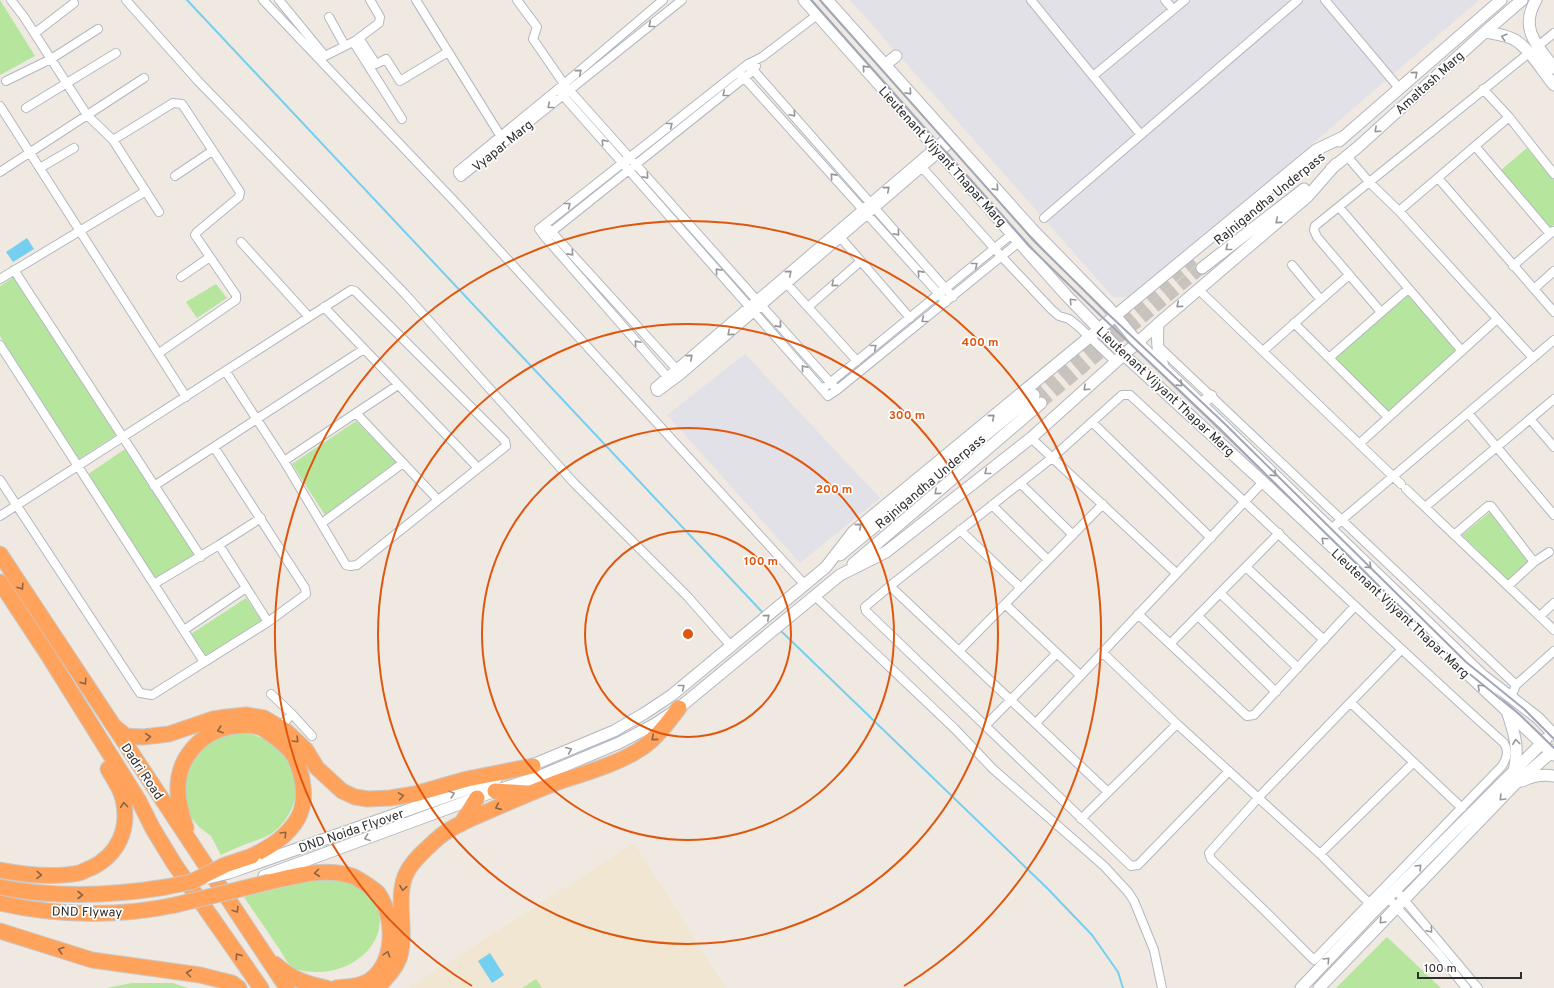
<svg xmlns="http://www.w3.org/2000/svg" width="1554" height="988" font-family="Overpass,sans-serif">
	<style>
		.industrial { fill: #e3e1e8 }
		.education { fill: #f0e6d1 }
		.green { fill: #b6e59e }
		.water { fill: #75cff0 }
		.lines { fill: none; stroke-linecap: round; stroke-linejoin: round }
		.stream { stroke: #75cff0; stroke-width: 2 }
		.secondary-tunnel { stroke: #c8c4bd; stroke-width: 11; stroke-dasharray: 11 5.5; stroke-linecap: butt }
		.street-casing { stroke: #b4b7c1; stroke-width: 10 }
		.secondary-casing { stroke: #b4b7c1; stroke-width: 13 }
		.highway-casing { stroke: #c9c9c9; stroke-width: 17 }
		.street { stroke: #fff; stroke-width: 8 }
		.secondary { stroke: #fff; stroke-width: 11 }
		.highway { stroke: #ffa35c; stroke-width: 15 }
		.rail { stroke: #a3a6b8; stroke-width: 2 }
		.secondary-bridge-casing { stroke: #b4b7c1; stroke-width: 13; stroke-linecap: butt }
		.highway-bridge-casing { stroke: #c9c9c9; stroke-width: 17; stroke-linecap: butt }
		.secondary-bridge { stroke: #fff; stroke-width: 11 }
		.highway-bridge { stroke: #ffa35c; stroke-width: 15 }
		.oneway { stroke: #969696 }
		.oneway2 { stroke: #8c6343 }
		.ring { fill: none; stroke: #df570e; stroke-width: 2 }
		.labels { text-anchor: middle; stroke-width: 3.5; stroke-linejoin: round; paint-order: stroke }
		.street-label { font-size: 13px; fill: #2e2e2e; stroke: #fff }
		.centre { fill: #df570e; stroke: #fff; stroke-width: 2 }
		.ring-label { font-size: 12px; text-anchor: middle; font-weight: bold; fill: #df570e; stroke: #fff; stroke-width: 3.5; stroke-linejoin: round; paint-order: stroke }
	</style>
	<rect width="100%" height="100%" fill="#efe9e1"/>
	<path class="industrial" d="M850 0H1479L1135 297H1113Z
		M745 354 880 498 800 563 667 415Z"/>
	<path class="education" d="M634 843 726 988H409Z"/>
	<path class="green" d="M0 0 35 56 0 75Z
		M1527 148 1554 180V225L1549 229 1500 171Z
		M14 277 116 435 79 459 0 336V286Z
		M216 284 227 298 197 318 186 302Z
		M1407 293 1457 351 1387 412 1333 358Z
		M356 421 396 462 325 515 292 464Z
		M125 449 196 557 158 582 87 475Z
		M1490 512 1533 564 1510 583 1462 535Z
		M246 598 262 621 207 657 191 634Z
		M238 732C287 735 315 788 281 825 271 837 259 839 246 844 238 847 229 851 221 855L211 836 199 827 189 815 186 808 183 785 193 757 216 737Z
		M321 878C330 879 343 879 351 883 414 913 364 988 294 969 288 965 284 956 280 950 268 932 256 915 244 897Z
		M1387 937 1441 988H1336Z
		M536 979 542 988H522Z
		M132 983H173L188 988H107Z"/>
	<path class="water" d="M27 238 34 249 13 262 6 252Z
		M490 953 504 975 492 983 478 961Z"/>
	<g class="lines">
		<path class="stream" d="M187 0 764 614
			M780 630 1047 888 1092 935 1118 972 1123 988"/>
		<path class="secondary-tunnel" d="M1034 395 1195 259
			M1041 403 1202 268"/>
		<g class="street-casing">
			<path id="street" d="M11 0 24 17 87 115 113 140 173 103 182 104 240 192 239 197 197 232 195 235 236 295V300L159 353
				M126 0 198 81 406 295 574 483 688 597 731 646
				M263 0 456 203 805 585
				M279 0 325 56 355 41
				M370 0 380 17 379 23 355 41 354 43 402 119
				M416 0 503 140
				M517 0 537 27 533 39 564 84 837 390
				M663 0 564 84 458 171V173L461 177 682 0
				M1031 0 1141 135
				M1165 0 1173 9
				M1325 0 1399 88
				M329 17 345 46
				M35 33 74 3
				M359 38 376 64 386 59 400 81 448 52
				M1538 46 1554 33
				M748 64 953 297
				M739 72 946 302
				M1093 76 1185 0
				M6 81 51 59 98 29
				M1483 89 1509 117 1554 174
				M558 90 828 396 837 390 1019 242
				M0 106 186 397
				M26 108 116 53
				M948 136 655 387 656 391 658 392 681 375 953 141
				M113 140 159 212
				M1475 146 1550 234
				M1347 156 1370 183 1399 211 1533 358
				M920 165 1002 257 1052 310 1059 316 1069 319 1078 326 1116 362
				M40 168 74 148
				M0 172 144 78
				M175 176 212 151
				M1438 178 1554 312
				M1339 207 1462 351
				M1399 211 1509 117
				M1044 218 1298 0
				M549 229 680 373
				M545 237 754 70 756 66
				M841 238 910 318
				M241 242 309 317
				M1292 265 1321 300
				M1513 266 1553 231
				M14 270 201 557
				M181 277 210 257
				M0 279 146 191
				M787 284 857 361
				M1198 289 1401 484
				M1534 289 1554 271
				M324 307 478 468
				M808 307 861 261
				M1381 312 1317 237 1314 230 1315 226 1529 53
				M1294 323 1388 417
				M0 345 204 662
				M1158 346 1516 685 1511 697
				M1263 351 1349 275
				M1329 358 1408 289
				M670 380 545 237 539 229 748 64 762 57 817 15
				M826 386 1012 234
				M356 413 438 500
				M1468 413 1554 515
				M1530 419 1554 447
				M1093 423 1211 538
				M1031 438 1176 573
				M1359 444 1497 319
				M284 461 398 385
				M0 480 140 693 152 695 268 622 306 594 305 588 214 447
				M1020 483 1073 535
				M154 486 364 349
				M1406 489 1554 630
				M992 505 1048 560
				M1425 507 1554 399
				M0 516 351 290 355 291 505 441 506 446 357 565 350 566 346 565 284 461 226 372
				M322 523 403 463
				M1331 529 1554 340
				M960 530 1021 588
				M1454 535 1488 506H1491L1534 562 1508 586
				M219 545 261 518
				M1534 562 1549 552
				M1246 567 1324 640
				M154 584 219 545 268 622
				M890 586 1108 792
				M1220 593 1298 668
				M815 596 955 729 993 769 1104 866 1128 892 1134 901 1154 950 1162 988
				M1005 604 1080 675
				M1138 614 1247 716 1254 715 1355 606
				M1198 616 1276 692
				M1540 616 1554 603
				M184 630 246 588
				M1170 644 1279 533
				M959 651 1103 504
				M1102 652 1177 724 1320 854 1372 906
				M1516 685 1554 651
				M271 694 292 714
				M1351 703 1462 808
				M1036 723 1263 482
				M985 726 1057 653
				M280 727 292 714 312 736
				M1229 771 1138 865 1131 866 866 611 865 607 890 586 1053 457 1122 395H1130C1255 510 1377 629 1504 743 1509 751 1507 758 1502 766L1314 960 1264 910 1211 859 1209 853 1259 797 1401 650
				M1081 819 1177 724
				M1320 854 1413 763
				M1396 890 1478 988
				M1388 898 1438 953 1466 988"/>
		</g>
		<g class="secondary-casing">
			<path id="secondary" d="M804 0 1066 295 1124 355 1263 482 1554 755
				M827 0 1032 229 1109 308 1137 342 1150 355 1482 675 1538 718 1554 735
				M1536 0C1519 29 1537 45 1554 68
				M1485 32C1495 34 1506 35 1515 40 1530 49 1543 72 1554 85
				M885 65 896 56
				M1339 141 1501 0
				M1331 169 1358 147 1485 32 1522 0
				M1202 268 1304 189
				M1158 324C1157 339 1157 352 1163 366
				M1201 404 1211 396
				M840 555 1034 395
				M853 564 1041 403
				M1508 714C1515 735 1519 749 1514 771
				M525 768 614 731 645 713 672 695 826 567 853 532 1316 150 1343 137
				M1522 781C1532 776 1543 774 1554 776
				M257 863 496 779
				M264 876 495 791 538 777 619 743 655 724 679 708 840 575 886 552 1031 438 1158 324 1308 196 1336 164
				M1301 988 1375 910 1546 739
				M1319 988 1515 784 1554 750"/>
		</g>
		<g class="highway-casing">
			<path id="highway" d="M0 554 287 988
				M0 582 48 655 139 801 153 829 175 865 261 988
				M115 727 126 736 143 737 169 734 213 719 227 717 246 715 264 718 286 731 306 750 317 768 342 791 355 797 368 799 390 798 415 794 467 779 533 766
				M495 791 527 793
				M461 824 477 798
				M186 828C182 816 178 803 178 790 177 759 200 733 229 727 239 725 252 724 262 728 265 730 269 733 272 735 279 740 289 748 294 756 303 773 308 800 298 818 288 836 270 847 252 856
				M0 870C26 875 54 878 79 873 83 872 87 869 91 868 118 855 130 829 123 799 121 789 113 778 108 769
				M269 882C296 876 324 867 352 876 356 877 359 880 363 882 367 885 374 889 378 893 395 918 396 962 369 981 359 987 347 987 336 988
				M0 887C55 898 111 896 166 887
				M0 903C56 916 119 917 175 905
				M0 931 92 960 200 975 232 983 239 988
				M275 964C292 979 306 984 327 988
				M377 988C385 979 395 970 399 959 408 931 394 897 407 872 414 859 426 849 437 839 451 826 474 818 491 810 514 800 537 790 561 781 588 772 618 764 642 748 657 738 668 722 679 708"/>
		</g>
		<use href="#street" class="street"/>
		<use href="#secondary" class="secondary"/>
		<use href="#highway" class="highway"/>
		<path class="rail" d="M811 0 1029 246 1101 316 1220 429 1461 667 1519 714 1554 748
			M820 0 1034 241 1105 311 1225 424 1466 662 1524 709 1554 739"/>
		<g class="secondary-bridge-casing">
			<path id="secondary-bridge" d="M208 878 229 873 257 863"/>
		</g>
		<g class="highway-bridge-casing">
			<path id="highway-bridge" d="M166 887 191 882 225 865 252 856
				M175 905 269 882"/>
		</g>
		<use href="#secondary-bridge" class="secondary-bridge"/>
		<use href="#highway-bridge" class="highway-bridge"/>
	</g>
	<defs><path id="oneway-chevron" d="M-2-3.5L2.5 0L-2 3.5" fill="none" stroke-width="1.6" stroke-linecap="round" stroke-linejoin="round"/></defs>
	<g class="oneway">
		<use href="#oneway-chevron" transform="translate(651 25) rotate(141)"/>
		<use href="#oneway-chevron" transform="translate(1504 37) rotate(-161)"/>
		<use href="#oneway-chevron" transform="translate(865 68) rotate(-132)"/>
		<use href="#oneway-chevron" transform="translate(579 72) rotate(-40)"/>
		<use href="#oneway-chevron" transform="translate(1415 74) rotate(-41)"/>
		<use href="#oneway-chevron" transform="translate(909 92) rotate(48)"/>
		<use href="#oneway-chevron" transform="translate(725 94) rotate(141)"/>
		<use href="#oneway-chevron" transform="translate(550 106) rotate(141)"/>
		<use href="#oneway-chevron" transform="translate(793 114) rotate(49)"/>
		<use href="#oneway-chevron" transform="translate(670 125) rotate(-38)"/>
		<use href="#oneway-chevron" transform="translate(1377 130) rotate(138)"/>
		<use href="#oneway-chevron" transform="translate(604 142) rotate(-131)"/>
		<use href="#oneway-chevron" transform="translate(646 176) rotate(48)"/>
		<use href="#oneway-chevron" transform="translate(833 176) rotate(-132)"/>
		<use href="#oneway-chevron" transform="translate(996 188) rotate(48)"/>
		<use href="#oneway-chevron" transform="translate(887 189) rotate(-40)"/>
		<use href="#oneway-chevron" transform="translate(568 205) rotate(-38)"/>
		<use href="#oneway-chevron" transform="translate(1278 221) rotate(140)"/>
		<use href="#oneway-chevron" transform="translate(897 233) rotate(49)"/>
		<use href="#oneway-chevron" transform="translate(1228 248) rotate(142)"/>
		<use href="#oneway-chevron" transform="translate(571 253) rotate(48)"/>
		<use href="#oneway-chevron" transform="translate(975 265) rotate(-39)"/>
		<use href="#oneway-chevron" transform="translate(718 271) rotate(-131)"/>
		<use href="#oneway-chevron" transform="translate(789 273) rotate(-40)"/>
		<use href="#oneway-chevron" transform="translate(920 273) rotate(-132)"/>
		<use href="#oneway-chevron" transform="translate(834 284) rotate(139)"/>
		<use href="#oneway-chevron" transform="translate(1072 301) rotate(-134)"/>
		<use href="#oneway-chevron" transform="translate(1179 305) rotate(140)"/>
		<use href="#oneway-chevron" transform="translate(924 320) rotate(141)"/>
		<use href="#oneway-chevron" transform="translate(779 325) rotate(48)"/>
		<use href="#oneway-chevron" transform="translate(730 333) rotate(139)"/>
		<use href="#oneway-chevron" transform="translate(637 343) rotate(-131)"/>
		<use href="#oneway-chevron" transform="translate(874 347) rotate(-39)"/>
		<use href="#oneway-chevron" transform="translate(690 357) rotate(-40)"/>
		<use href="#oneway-chevron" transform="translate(804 368) rotate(-131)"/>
		<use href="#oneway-chevron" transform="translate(1180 384) rotate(44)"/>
		<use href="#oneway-chevron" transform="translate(1086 388) rotate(138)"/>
		<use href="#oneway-chevron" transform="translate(992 417) rotate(-40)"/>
		<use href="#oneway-chevron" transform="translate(987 472) rotate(142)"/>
		<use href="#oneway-chevron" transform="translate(1274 474) rotate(44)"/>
		<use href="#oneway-chevron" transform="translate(937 492) rotate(139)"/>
		<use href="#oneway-chevron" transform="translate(859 526) rotate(-40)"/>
		<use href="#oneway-chevron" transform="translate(1324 540) rotate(-137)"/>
		<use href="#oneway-chevron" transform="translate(1369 566) rotate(44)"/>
		<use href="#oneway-chevron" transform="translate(767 617) rotate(-40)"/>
		<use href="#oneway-chevron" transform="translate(682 687) rotate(-39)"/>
		<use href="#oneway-chevron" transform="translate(1480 687) rotate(-137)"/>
		<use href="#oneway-chevron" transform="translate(1516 742) rotate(-97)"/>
		<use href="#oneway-chevron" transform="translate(569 750) rotate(-23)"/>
		<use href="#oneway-chevron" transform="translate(452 794) rotate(-19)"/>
		<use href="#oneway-chevron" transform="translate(1502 798) rotate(134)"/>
		<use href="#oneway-chevron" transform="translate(367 838) rotate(160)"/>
		<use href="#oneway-chevron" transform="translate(1419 867) rotate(-45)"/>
		<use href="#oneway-chevron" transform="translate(1382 921) rotate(133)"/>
		<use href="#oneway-chevron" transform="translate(1430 930) rotate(50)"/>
		<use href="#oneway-chevron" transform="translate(1327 960) rotate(-46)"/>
	</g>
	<g class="oneway2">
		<use href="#oneway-chevron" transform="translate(21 587) rotate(57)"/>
		<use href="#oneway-chevron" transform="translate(84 682) rotate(56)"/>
		<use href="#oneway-chevron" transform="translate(220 730) rotate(161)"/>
		<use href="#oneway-chevron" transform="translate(148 737) rotate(-5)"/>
		<use href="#oneway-chevron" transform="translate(654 738) rotate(140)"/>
		<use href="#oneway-chevron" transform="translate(296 740) rotate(45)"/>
		<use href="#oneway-chevron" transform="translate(401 796) rotate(-10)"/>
		<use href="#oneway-chevron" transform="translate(124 805) rotate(-95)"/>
		<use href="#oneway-chevron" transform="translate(498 807) rotate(156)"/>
		<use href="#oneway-chevron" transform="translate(284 834) rotate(-46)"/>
		<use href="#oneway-chevron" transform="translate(317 873) rotate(173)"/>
		<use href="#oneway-chevron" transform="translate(39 875) rotate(1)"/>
		<use href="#oneway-chevron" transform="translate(403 888) rotate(99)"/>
		<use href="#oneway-chevron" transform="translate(80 895)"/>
		<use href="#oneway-chevron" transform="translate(236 910) rotate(57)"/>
		<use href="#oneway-chevron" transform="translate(61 950) rotate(-163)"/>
		<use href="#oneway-chevron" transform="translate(387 954) rotate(-73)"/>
		<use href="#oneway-chevron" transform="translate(238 956) rotate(-125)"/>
		<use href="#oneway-chevron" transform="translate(189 973) rotate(-173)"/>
	</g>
	<g class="ring">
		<circle cx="688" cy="634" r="103"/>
		<circle cx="688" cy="634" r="206"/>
		<circle cx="688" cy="634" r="310"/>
		<path d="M472 986A413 413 0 1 1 904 986"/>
	</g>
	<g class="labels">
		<g class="street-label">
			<text transform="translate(1429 82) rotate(-42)" y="5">Amaltash Marg</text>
			<text transform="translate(502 145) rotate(-39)" y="5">Vyapar Marg</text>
			<text transform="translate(943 156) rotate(48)" y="5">Lieutenant Vijyant Thapar Marg</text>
			<text transform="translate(1269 198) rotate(-39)" y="5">Rajnigandha Underpass</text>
			<text transform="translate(1166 391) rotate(43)" y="5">Lieutenant Vijyant Thapar Marg</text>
			<text transform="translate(930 481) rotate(-40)" y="5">Rajnigandha Underpass</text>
			<text transform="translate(1401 613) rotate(43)" y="5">Lieutenant Vijyant Thapar Marg</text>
			<text transform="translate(143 771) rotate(56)" y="5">Dadri Road</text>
			<text transform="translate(351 830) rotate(-19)" y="5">DND Noida Flyover</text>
			<text transform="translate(87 911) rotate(1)" y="5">DND Flyway</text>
		</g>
	</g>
	<circle cx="688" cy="634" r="6" class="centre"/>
	<g class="ring-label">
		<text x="980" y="346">400 m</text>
		<text x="907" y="419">300 m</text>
		<text x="834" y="493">200 m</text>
		<text x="761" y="565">100 m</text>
	</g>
	<path d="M1418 972v6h103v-6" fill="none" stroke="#2e2e2e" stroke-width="2"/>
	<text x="1424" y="972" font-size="12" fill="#2e2e2e" stroke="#ffffff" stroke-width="3" paint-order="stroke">100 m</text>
</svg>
